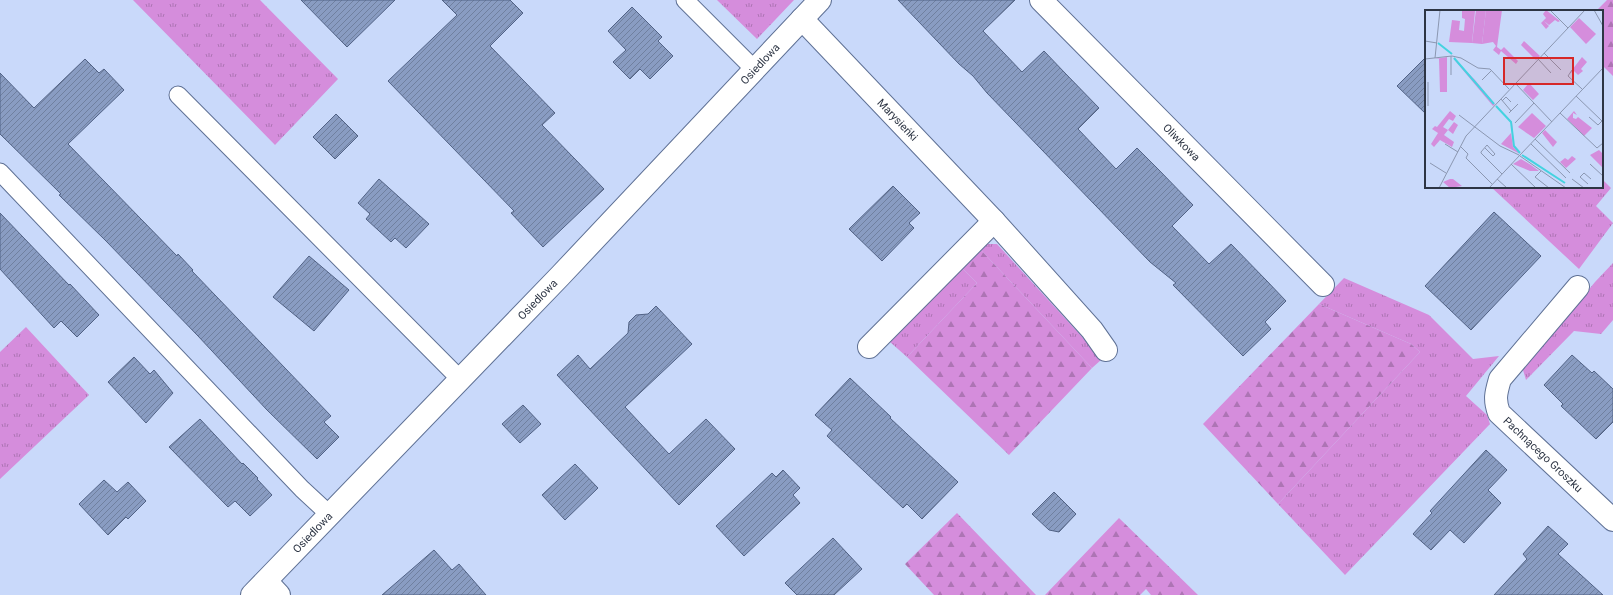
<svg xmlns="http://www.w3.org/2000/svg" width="1613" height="595" font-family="Roboto,sans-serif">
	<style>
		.grass { fill: url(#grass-tufts) }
		.forest { fill: url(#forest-firs) }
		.building { fill: url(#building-hatch); stroke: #516285 }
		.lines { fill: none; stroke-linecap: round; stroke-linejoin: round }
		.service-casing { stroke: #5f7195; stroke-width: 19 }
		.minor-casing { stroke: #5f7195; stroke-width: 24 }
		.service { stroke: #fff; stroke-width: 17 }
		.minor { stroke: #fff; stroke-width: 22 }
		.labels { text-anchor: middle; stroke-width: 4; stroke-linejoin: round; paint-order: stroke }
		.street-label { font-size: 11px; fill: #2d3544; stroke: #f8fafe }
		.inset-river { fill: none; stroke: #44d3e0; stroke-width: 2 }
		.inset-road { fill: none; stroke: #8b97b1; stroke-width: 1 }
		.view { fill: #d62828; fill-opacity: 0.15; stroke: #d62828; stroke-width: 2 }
		.inset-edge { fill: none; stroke: #2d3544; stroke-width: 2 }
	</style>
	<defs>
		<pattern id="grass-tufts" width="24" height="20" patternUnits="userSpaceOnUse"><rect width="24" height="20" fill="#d58ddc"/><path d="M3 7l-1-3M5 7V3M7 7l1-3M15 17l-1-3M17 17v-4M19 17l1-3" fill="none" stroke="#ad74b4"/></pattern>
		<pattern id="forest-firs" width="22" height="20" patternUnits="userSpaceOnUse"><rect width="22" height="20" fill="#d58ddc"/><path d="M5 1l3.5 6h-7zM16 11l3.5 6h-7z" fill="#ad74b4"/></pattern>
		<pattern id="building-hatch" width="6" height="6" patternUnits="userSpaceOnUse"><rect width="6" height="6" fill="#899cc2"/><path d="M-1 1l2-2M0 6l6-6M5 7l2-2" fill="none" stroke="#70809f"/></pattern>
	</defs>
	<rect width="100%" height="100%" fill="#c9d9fa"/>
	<path class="grass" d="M133 0H260L338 79 275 145Z
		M717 0H794L757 39Z
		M1602 179 1611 188 1596 206 1613 223 1579 269 1491 187H1602Z
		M986 244H997L1096 352 1101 360 1092 368 979 248Z
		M1613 263V320L1601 334 1574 331 1526 380 1523 370 1595 282Z
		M962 268 977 283 907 357 890 342Z
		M1344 278 1429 315 1473 359 1499 356 1466 396 1487 415 1490 424 1345 575 1278 504 1420 352 1411 344 1319 304Z
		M26 327 89 395 0 479V352Z"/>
	<path class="forest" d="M1607 0H1613V76L1602 65V11H1596Z
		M979 248 1092 368 1009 455 907 357 977 283 962 268Z
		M1319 304 1411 344 1420 352 1278 504 1203 424Z
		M957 513 1036 595H934L905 564Z
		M1119 518 1198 595H1151L1146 589 1140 595H1045Z"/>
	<path class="building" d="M301 0H395L347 47Z
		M442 0H510L523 13 490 46 555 113 542 125 604 189 543 247 511 213 514 211 388 81 457 15Z
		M898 0H1015L983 31 1022 72 1044 51 1065 73 1099 108 1078 129 1116 169 1137 148 1159 170 1193 205 1172 226 1209 264 1231 244 1266 280 1286 301 1265 322 1271 329 1243 356 1173 285 1176 283 1150 262 987 93 973 76 959 64Z
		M632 7 662 37 658 41 673 56 650 79 640 69 630 79 613 62 626 50 608 31Z
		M1426 57V114L1397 86Z
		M85 59 99 73 104 69 124 90 68 144 177 256 178 254 193 270 192 271 331 416 324 422 339 437 317 459 267 410 198 336 106 241 59 195 61 194 0 134V73L34 108Z
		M336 114 358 136 335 159 313 137Z
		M379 179 429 224 406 248 395 238 391 242 366 219 370 214 358 203Z
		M893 186 920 213 909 223 914 228 882 261 849 229Z
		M1494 212 1541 256 1471 330 1425 286Z
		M0 213 69 285 70 284 99 315 77 337 61 321 54 328 0 269Z
		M309 256 349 290 314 331 273 297Z
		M656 306 692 344 625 407 669 454 706 419 735 449 679 505 557 375 578 355 590 369 628 333 629 322 636 315 648 314Z
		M1572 355 1592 373 1594 371 1613 389V422L1596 439 1561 406 1563 404 1544 385Z
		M134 357 150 374 154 370 173 393 146 423 108 382Z
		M850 378 891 417 890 418 958 482 922 519 907 504 903 508 827 436 832 430 815 415Z
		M523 405 541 424 520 443 502 424Z
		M200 419 242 464 243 463 258 478 257 479 272 495 250 516 235 501 228 507 169 447Z
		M1486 450 1507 470 1488 490 1501 503 1464 543 1450 530 1431 550 1413 534 1432 513 1430 511Z
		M575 464 598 488 565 520 542 495Z
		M783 470 800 488 793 495 800 503 744 556 716 526 772 473 776 477Z
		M104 480 117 492 128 482 146 501 128 519 126 517 108 535 79 504Z
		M1054 492 1076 514 1059 532 1049 530 1032 514Z
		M1548 526 1568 544 1558 554 1603 595H1494L1527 559 1523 554Z
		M833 538 862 569 834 595H797L785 583Z
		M434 550 452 570 459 564 486 595H382Z"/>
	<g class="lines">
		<g class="service-casing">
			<path id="service" d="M685 0 754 69
				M178 95 460 379
				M0 172 302 489 330 515"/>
		</g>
		<g class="minor-casing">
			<g id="minor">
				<path id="s1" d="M1041 0 1323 285"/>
				<path id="s2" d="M802 19 994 221 1092 330 1106 350"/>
				<path id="s3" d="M1578 287 1500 379C1496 393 1494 399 1499 413L1613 520"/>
				<path d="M869 347 994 221"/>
				<path d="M266 581 279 595"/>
				<path id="s4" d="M252 595 560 276 820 0"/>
			</g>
		</g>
		<use href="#service" class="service"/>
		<use href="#minor" class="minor"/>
	</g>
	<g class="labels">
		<g class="street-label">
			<text dy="4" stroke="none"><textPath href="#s4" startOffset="735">Osiedlowa</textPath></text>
			<text dy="4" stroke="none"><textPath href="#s2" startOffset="139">Marysieńki</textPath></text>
			<text dy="4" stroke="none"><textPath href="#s1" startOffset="200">Oliwkowa</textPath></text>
			<text dy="4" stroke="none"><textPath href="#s4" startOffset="411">Osiedlowa</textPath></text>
			<text dy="4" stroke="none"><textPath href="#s3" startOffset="216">Pachnącego Groszku</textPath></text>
			<text dy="4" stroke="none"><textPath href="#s4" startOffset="87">Osiedlowa</textPath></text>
		</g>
	</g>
	<g transform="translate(1425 10)">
		<rect width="178" height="178" fill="#c9d9fa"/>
		<path d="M37 0 50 1 47 33 24 32 27 10 35 11 34 20 39 21 40 9 37 8ZM61 0H77L72 37 76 40 79 37 93 51 91 54 76 41 74 45 68 40 71 36 68 32 57 34ZM121 0 135 11 133 12 130 10 124 15 119 11 124 16 121 19 116 13 121 8 118 4ZM154 8 171 24 161 34 145 17ZM99 31 115 46 111 50 96 35ZM22 47V82H15L14 49H10ZM27 47 50 70 70 94 68 96ZM157 47 162 52 156 59 158 61 153 65 149 61 144 64ZM104 73 114 84 108 90 98 80ZM71 95 87 112 89 136 95 144 88 137 86 113ZM25 101 31 106 28 111 24 109 18 117 23 120 29 112 33 115 28 124 23 120 19 125 29 132 27 137 15 130 9 137 6 134 13 123 7 119 10 116 12 117ZM107 103 121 116 109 128 93 117ZM120 120 132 132 128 137 117 123ZM174 140 178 144V158L165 145ZM147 146 151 149 141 158 135 152 140 148 143 150ZM96 149 106 155 114 161H105L88 154ZM25 169H28L37 176 25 178 18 172Z" fill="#d58ddc"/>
		<path d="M51 0H61L57 34 47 33Z" fill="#d58ddc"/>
		<path d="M86 123 88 137 95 144 76 134Z" fill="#d58ddc"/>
		<path d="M149 101 152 105 148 103V108L151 109 153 107 167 118 159 126 142 109Z" fill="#d58ddc"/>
		<path class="inset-river" d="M13 33 27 44M29 48 69 94M71 96 86 112 89 136 95 143M97 145 140 173"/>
		<path class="inset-road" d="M125 0 143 18M169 0 178 16M0 31 12 33M119 43 136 60M26 46V65M10 48 15 0M0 49 27 46 36 48 53 58 65 59 84 79M113 49 126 63M147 60 143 66 157 79M57 70 66 61M3 72V96M90 73 127 112M151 86 177 111 173 115 164 107M76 89 86 101M77 91 81 87 86 92M84 103 93 94M135 103 172 138 178 133M34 105 75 136 94 145M90 113 109 93M110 129 145 163M20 134 33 142M106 134 141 168M36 137 43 144 41 148 67 174M60 138 68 146 70 144 62 135 56 142V143L77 164M95 145 178 58M95 146 141 178M5 153 21 163M86 154 111 178M167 156 165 154 178 166M116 161 110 167 124 178M72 169 82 178M147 169 159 178M163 174 155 167 159 163 166 169M14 178 41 126 160 0M64 178 95 145"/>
		<path class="view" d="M79 48H148V74H79Z"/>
		<rect width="178" height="178" class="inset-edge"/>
	</g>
</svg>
